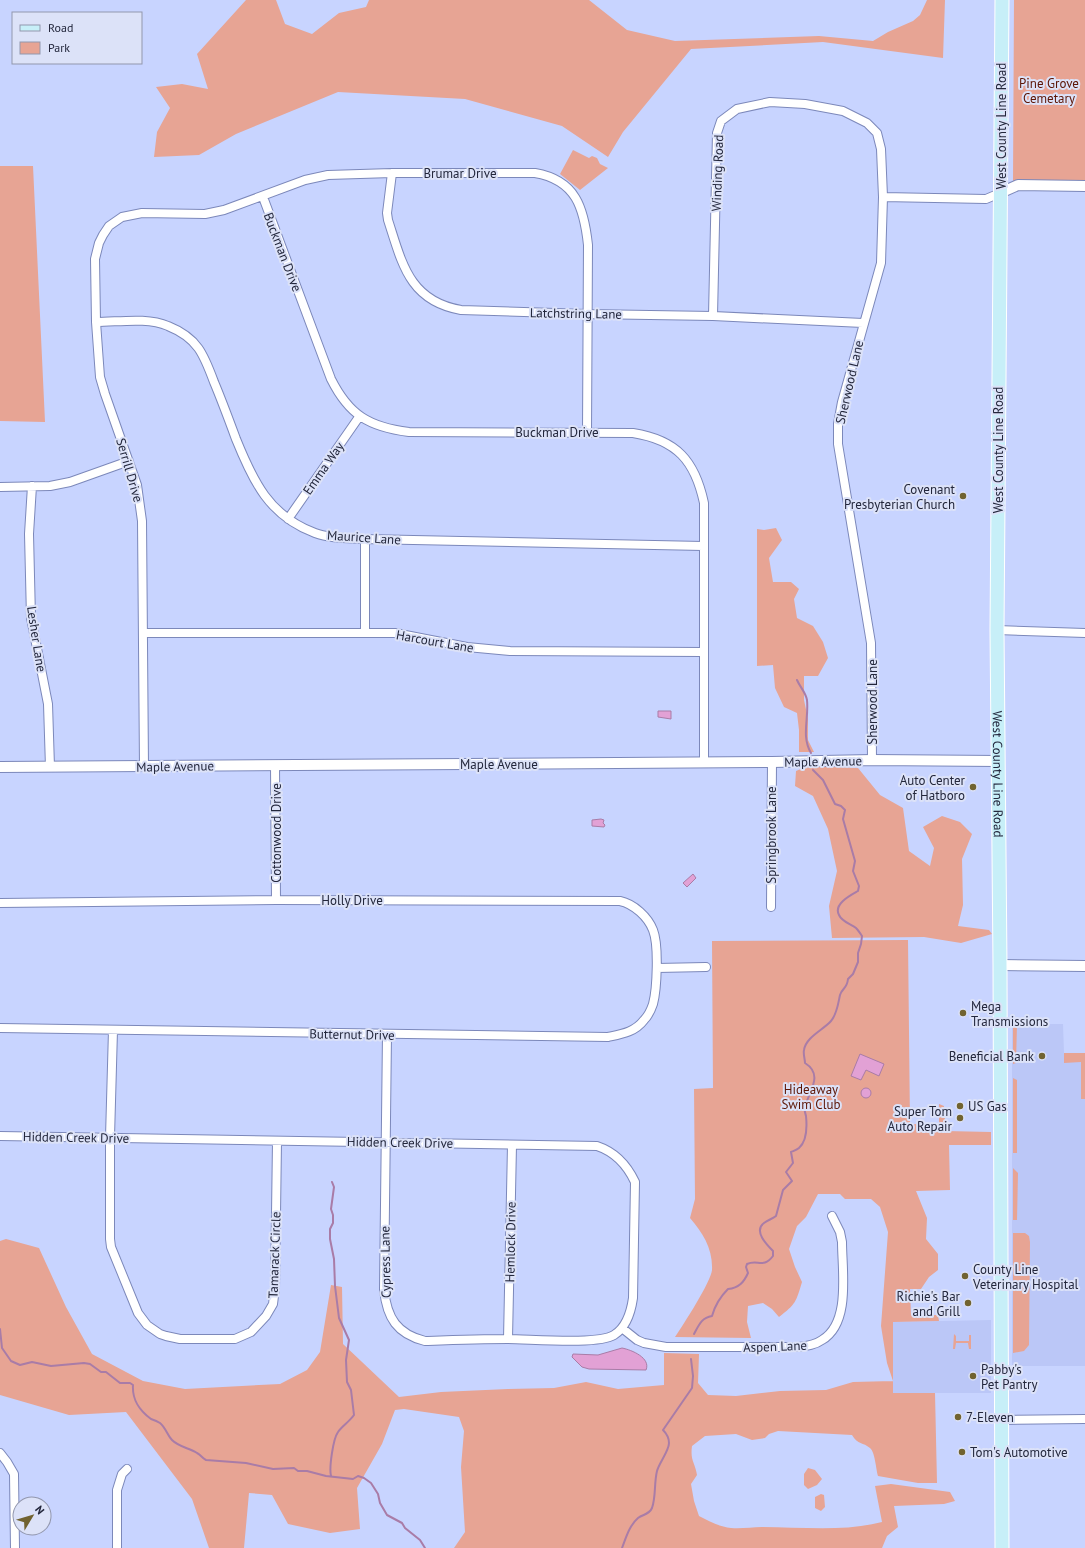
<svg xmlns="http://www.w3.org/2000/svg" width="1085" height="1548" font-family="'PT Sans',sans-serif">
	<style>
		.built { fill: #bbc7f7 }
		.green { fill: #e7a494 }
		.water { fill: #e2a1d5; stroke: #a97ca7 }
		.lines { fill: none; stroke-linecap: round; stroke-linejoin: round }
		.stream { stroke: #a97ca7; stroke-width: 2 }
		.minor-casing { stroke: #7c88ba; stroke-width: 10 }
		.tertiary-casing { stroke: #7c88ba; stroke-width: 12 }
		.primary-casing { stroke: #fff; stroke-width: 15 }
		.minor { stroke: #fff; stroke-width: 8 }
		.tertiary { stroke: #fff; stroke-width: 10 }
		.primary { stroke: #c7eff8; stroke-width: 13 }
		.poi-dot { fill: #716330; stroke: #dce2f8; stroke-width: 1.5 }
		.labels { text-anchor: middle; stroke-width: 4; stroke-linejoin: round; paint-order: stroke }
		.park-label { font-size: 13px; fill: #5c1505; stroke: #dce2f8 }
		.street-label { font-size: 13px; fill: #23273c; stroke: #dce2f8 }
		.poi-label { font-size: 13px; fill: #23273c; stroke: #dce2f8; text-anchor: start }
	</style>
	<rect width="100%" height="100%" fill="#c8d4ff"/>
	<path class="built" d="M1012 1024H1063L1064 1053H1085V1366H1012Z
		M991 1320V1393H893V1322Z"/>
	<path class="green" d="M246 0H276L285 24 312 34 339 13 366 7 369 0H589L627 30 675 41 819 36 873 41 888 32 913 21 920 15 927 0H945L943 58 823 42 691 49 623 132 608 157 562 126 465 99 338 92 236 134 199 155 154 157 157 132 170 108 156 87 182 84 208 89 197 54Z
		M1014 0H1085V182L1013 181Z
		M573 150 589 158 592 156 597 158 600 164 608 168 580 190 560 174Z
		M0 166H33L45 422 0 421Z
		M776 528 782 540 769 558 773 582H791L799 589 794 599 797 618 813 626 823 642 828 658 818 676H804V700L808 719V740L814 752H799V730L797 713 784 707 775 688 773 665 757 666V529L764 530Z
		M808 766 858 768 880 795 903 808 909 851 930 866 934 848 923 827 942 816 960 822 972 834 962 859 963 905 958 926 989 930 992 934 961 943 924 937 832 938 829 906 837 871 828 829 813 796 795 786 796 771Z
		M908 940 910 1124H939V1104L944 1106V1115L947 1127 945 1131 991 1132V1145H949L950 1190 916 1191 927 1218 926 1239 938 1254V1270L929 1277 921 1289H910L911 1315H938L939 1321 893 1322V1393H935L937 1483H918L878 1476C876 1469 875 1452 870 1448 863 1442 858 1445 852 1435L778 1431 769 1434 765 1438 752 1440 736 1434 705 1436 692 1446C690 1461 695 1462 697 1475L691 1484 694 1501 699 1516C709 1521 720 1527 731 1528 741 1529 752 1527 762 1527 801 1527 844 1532 882 1522L875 1486 891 1484 950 1492 955 1501 944 1504 894 1506 898 1527 887 1536 882 1548H454L465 1532 461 1467 464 1431 459 1417 404 1409 395 1410 382 1444 357 1488 360 1529 330 1533 288 1524 272 1495 249 1493 244 1548H209L192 1499 126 1412 69 1415 0 1395V1241L6 1239 39 1248 66 1307 92 1354 143 1381 185 1389 280 1384 307 1370 320 1352 331 1285 342 1287 343 1344 399 1397 441 1392 508 1389 554 1388 586 1382 618 1389 664 1385V1353L699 1354 698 1383 708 1395 736 1396 780 1391 826 1390 853 1382 893 1381 887 1363 881 1326 888 1232 880 1207 871 1199H845L840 1194H818L806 1217 797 1226 789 1249 795 1267 802 1282C796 1302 796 1304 779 1317L772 1309 763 1303 748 1306 747 1322 751 1338 675 1337C683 1325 711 1282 712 1270 713 1249 703 1233 690 1218L695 1199 694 1089 713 1088 712 941Z
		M1017 1022 1022 1023V1024L1017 1025 1016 1063 1013 1064V1024Z
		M1064 1053H1085V1099H1081V1062L1064 1063Z
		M1013 1078 1017 1080V1153H1013Z
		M1013 1168 1018 1173 1017 1220H1013Z
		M1013 1233H1025L1029 1236 1030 1242 1029 1345 1024 1351 1013 1353Z
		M954 1334 956 1336V1341H969V1335H971V1349H969L968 1343H956L955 1349H953Z
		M808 1468 815 1470 822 1479 817 1485 808 1489 804 1485V1474Z
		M821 1494 824 1495 825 1507 821 1511 815 1508V1497Z"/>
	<path class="water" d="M658 711H671V719L658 717Z
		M601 819 604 820 603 823 605 825 604 827 592 826V820Z
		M693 874 696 878 687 887 683 883Z
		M860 1054 884 1064 879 1076 866 1070 861 1080 851 1076Z
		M861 1093a5 5 0 1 1 10 0a5 5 0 1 1-10 0Z
		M622 1348C632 1350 651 1358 646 1370L589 1369 582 1367 572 1357 573 1354 598 1355Z"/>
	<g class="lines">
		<path class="stream" d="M797 680C800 687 806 693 807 700 809 719 801 736 811 753
			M0 1329 2 1348 11 1361 20 1365 32 1362 51 1366 84 1363 90 1364 101 1372H106L120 1383H130L133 1385C132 1400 139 1410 151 1419 154 1420 157 1421 160 1423 166 1428 167 1435 172 1440 179 1447 189 1448 197 1453 201 1455 202 1458 206 1460L246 1463 273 1469 294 1468 298 1471H307L326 1476 353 1479 358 1476 364 1478 371 1483 378 1494 380 1503 387 1515 402 1523 405 1528 420 1540 425 1548
			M694 1334C699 1325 701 1318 712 1316 715 1305 720 1297 728 1289 739 1288 744 1282 748 1273L746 1267 747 1264C758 1259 763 1269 773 1256V1251C767 1245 753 1231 764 1223 768 1220 772 1219 776 1216L783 1190 792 1181 786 1172 793 1163 791 1152C793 1151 797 1150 799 1148 807 1141 807 1126 806 1116 805 1112 804 1110 805 1107 809 1091 824 1075 805 1063 805 1059 803 1054 804 1050 806 1037 823 1030 831 1021 837 1014 838 1004 840 995 842 988 847 989 848 979L853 974 858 962V953L861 944 862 936C860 933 858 930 856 928 851 924 842 922 839 915 833 904 851 895 858 891L859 886 853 871 855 861 843 819 845 810 841 806 835 804 823 780 813 770
			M331 1476C329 1468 333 1439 338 1432 342 1426 349 1422 354 1415L351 1390 347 1382 346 1360 349 1340 339 1318 335 1286 334 1259 330 1239V1229L333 1223V1215L331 1209 334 1187 332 1182
			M622 1548C626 1538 629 1526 638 1518 643 1514 649 1515 652 1508 656 1497 654 1483 657 1471 659 1463 669 1451 669 1443 669 1437 667 1434 663 1430L692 1388 693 1376 691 1359"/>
		<g class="minor-casing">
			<path id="minor" d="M392 173 387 213 388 220C402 263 409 301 461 310L587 314 713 316 863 323
				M263 197 331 379C349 415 369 427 409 432L633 433C677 440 695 461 704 503V762
				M883 197 986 199 1000 193
				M713 316 717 133 721 121 737 109 770 102 805 104 843 111 867 123 877 133 881 149 883 197 881 263 842 402 838 424V444L871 643 872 760
				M96 322C119 322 147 317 168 326 198 338 204 355 214 382 222 401 229 420 236 439 253 481 269 516 315 533 331 539 349 538 365 539L703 546
				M32 486 29 534 31 618 48 704 50 767
				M0 487 50 486 70 482 129 461
				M288 519 359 417
				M997 630 1085 633
				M143 633H395L467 647 510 651 703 652
				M365 633V539
				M275 765 276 900
				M144 767 142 521 137 485 105 394 100 377 96 322 95 259 99 243 103 235 109 226 122 217 142 213 205 214 224 210 305 180 328 175 392 173H535C576 180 584 208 588 245L587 432
				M0 903 276 900 620 901C634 904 648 917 653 930 659 945 657 989 653 1004 651 1010 648 1016 644 1020 635 1032 622 1034 608 1037L0 1028
				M771 907 772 762
				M657 968 706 967
				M113 1030 110 1137V1239L111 1247 138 1313 147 1325 160 1334 166 1336 180 1339H235L251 1332 266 1316 273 1304 275 1288 277 1141
				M0 1136 597 1146C615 1152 627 1165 635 1182L633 1298C631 1312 627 1327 614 1335 598 1345 531 1339 508 1339 480 1339 453 1340 425 1341 397 1334 387 1318 384 1290L387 1034
				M622 1328 637 1340 644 1343 666 1347H799C807 1346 815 1345 822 1340 851 1323 842 1271 842 1242L840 1232 832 1216
				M508 1339 512 1145
				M1001 1420 1085 1419
				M0 1453 7 1462 14 1474 15 1548
				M117 1548V1490L122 1474 127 1469"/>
		</g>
		<g class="tertiary-casing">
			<path id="tertiary" d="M1000 193 1018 185 1085 186
				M0 767 772 762 872 760 999 761
				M1000 965 1085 966"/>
		</g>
		<g class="primary-casing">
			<g id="primary">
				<path id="s1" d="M1002 0 997 630 1000 965 1002 1548"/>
			</g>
		</g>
		<use href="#minor" class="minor"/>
		<use href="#tertiary" class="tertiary"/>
		<use href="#primary" class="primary"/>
	</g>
	<g class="poi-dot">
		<circle cx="963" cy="496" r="4"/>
		<circle cx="973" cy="787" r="4"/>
		<circle cx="963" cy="1013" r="4"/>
		<circle cx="1042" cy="1056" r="4"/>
		<circle cx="960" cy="1106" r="4"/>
		<circle cx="960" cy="1118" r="4"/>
		<circle cx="965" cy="1276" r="4"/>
		<circle cx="968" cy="1303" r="4"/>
		<circle cx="973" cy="1376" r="4"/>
		<circle cx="958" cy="1417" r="4"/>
		<circle cx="962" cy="1452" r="4"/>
	</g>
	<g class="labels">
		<g class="park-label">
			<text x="1049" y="88">Pine Grove<tspan x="1049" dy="15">Cemetary</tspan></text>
			<text x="811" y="1094">Hideaway<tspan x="811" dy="15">Swim Club</tspan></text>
		</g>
		<g class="street-label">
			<text transform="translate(1001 126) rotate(-90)" y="5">West County Line Road</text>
			<text x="460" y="178">Brumar Drive</text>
			<text transform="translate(717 173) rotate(-88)" y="5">Winding Road</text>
			<text transform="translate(283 252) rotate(69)" y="5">Buckman Drive</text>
			<text transform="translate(576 313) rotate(1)" y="5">Latchstring Lane</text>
			<text transform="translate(849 382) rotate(-77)" y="5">Sherwood Lane</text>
			<text x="557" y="437">Buckman Drive</text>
			<text transform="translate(998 450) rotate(-90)" y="5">West County Line Road</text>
			<text transform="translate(323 468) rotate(-55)" y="5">Emma Way</text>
			<text transform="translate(130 470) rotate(74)" y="5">Serrill Drive</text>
			<text transform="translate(364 537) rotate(4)" y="5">Maurice Lane</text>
			<text transform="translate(37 639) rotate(81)" y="5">Lesher Lane</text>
			<text transform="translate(435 641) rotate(10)" y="5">Harcourt Lane</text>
			<text transform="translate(872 702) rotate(-90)" y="5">Sherwood Lane</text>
			<text transform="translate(823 761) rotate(-1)" y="5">Maple Avenue</text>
			<text x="499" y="769">Maple Avenue</text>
			<text transform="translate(175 766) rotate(-1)" y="5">Maple Avenue</text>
			<text dy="5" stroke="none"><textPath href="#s1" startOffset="774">West County Line Road</textPath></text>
			<text transform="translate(276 833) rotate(-90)" y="5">Cottonwood Drive</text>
			<text transform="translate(771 835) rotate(-90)" y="5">Springbrook Lane</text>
			<text x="352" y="905">Holly Drive</text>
			<text transform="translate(352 1034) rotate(1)" y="5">Butternut Drive</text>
			<text transform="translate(76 1137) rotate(1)" y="5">Hidden Creek Drive</text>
			<text transform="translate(400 1142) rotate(1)" y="5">Hidden Creek Drive</text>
			<text transform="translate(510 1242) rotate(-89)" y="5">Hemlock Drive</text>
			<text transform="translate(274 1255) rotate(-88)" y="5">Tamarack Circle</text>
			<text transform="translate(385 1262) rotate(-91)" y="5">Cypress Lane</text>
			<text transform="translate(775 1346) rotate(-2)" y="5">Aspen Lane</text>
		</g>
		<g class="poi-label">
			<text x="955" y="494" text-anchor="end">Covenant<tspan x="955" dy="15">Presbyterian Church</tspan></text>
			<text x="965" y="785" text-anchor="end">Auto Center<tspan x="965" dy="15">of Hatboro</tspan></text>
			<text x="971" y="1011">Mega<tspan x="971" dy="15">Transmissions</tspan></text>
			<text x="1034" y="1061" text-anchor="end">Beneficial Bank</text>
			<text x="968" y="1111">US Gas</text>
			<text x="952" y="1116" text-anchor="end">Super Tom<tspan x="952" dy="15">Auto Repair</tspan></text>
			<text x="973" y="1274">County Line<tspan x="973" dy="15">Veterinary Hospital</tspan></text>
			<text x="960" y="1301" text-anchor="end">Richie's Bar<tspan x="960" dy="15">and Grill</tspan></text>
			<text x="981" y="1374">Pabby's<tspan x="981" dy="15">Pet Pantry</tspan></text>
			<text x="966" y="1422">7-Eleven</text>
			<text x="970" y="1457">Tom's Automotive</text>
		</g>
	</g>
	<rect x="12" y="12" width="130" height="52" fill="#dce2f8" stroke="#9297ad"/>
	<rect x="20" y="25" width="20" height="6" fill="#c7eff8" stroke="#9297ad"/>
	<text x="48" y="32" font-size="12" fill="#23273c">Road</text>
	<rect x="20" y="42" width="20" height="12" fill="#e7a494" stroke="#9297ad"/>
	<text x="48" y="52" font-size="12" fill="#23273c">Park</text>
	<g transform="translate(32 1516) rotate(52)"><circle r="19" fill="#dce2f8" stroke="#9297ad"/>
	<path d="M0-3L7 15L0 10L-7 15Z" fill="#716330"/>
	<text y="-6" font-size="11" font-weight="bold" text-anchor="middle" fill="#23273c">N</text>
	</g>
</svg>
